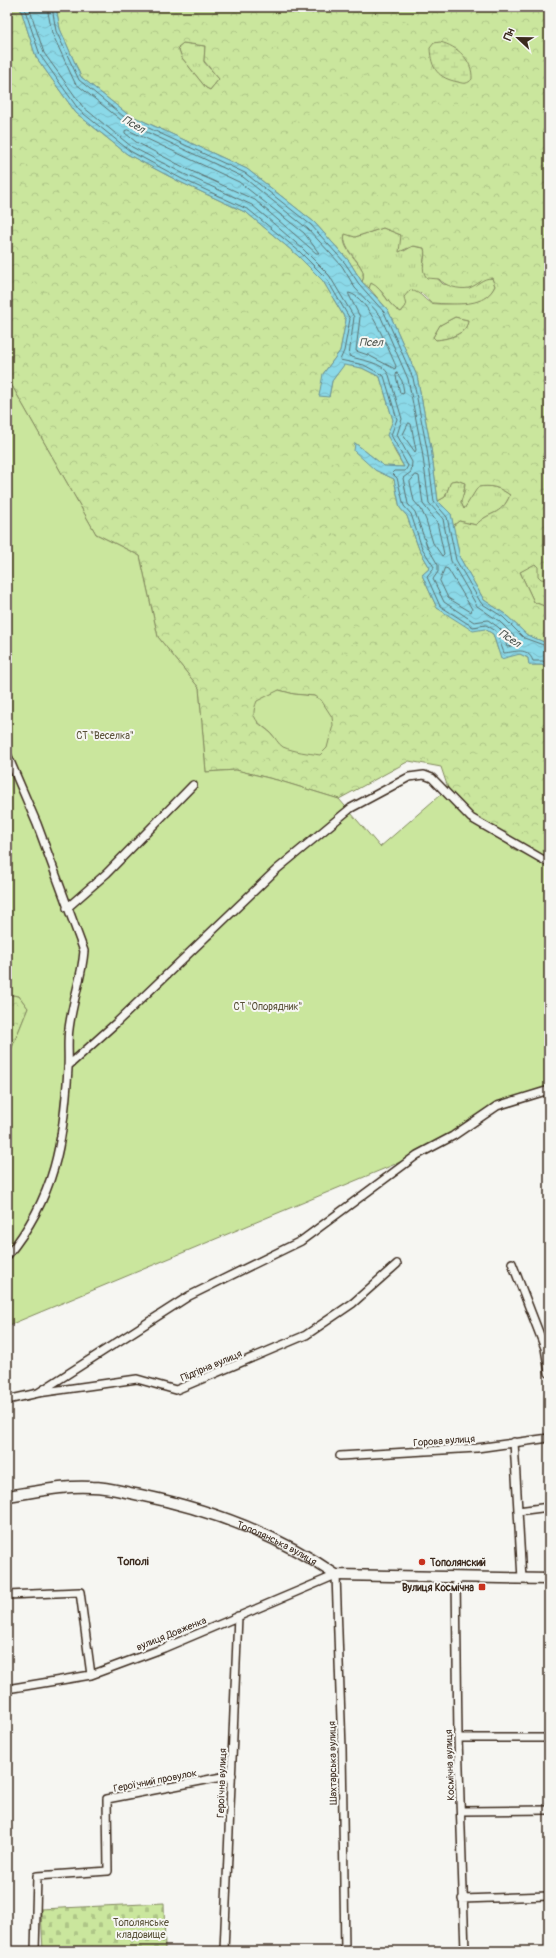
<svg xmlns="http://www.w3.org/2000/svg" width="556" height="1958" font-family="Pangolin,sans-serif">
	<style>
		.grass { fill: url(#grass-tufts); stroke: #82885e }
		.forest { fill: url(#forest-crowns); stroke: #82885e; fill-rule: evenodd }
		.wetland { fill: url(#wetland-marsh); stroke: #82885e }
		.cemetery { fill: url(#cemetery-stones); stroke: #82885e }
		.green { fill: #cae69d; stroke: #82885e }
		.water { fill: url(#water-waves); stroke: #6b9397 }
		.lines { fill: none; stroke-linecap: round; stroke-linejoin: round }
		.shore { stroke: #5b706f; stroke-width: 1 }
		.street-casing { stroke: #3b2a1e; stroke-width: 10 }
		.secondary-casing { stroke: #3b2a1e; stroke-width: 13 }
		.street { stroke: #f6f6f2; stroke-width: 7 }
		.secondary { stroke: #f6f6f2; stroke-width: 10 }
		.poi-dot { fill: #c8321e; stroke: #f6f6f2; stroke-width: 1.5 }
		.labels { text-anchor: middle; stroke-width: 4; stroke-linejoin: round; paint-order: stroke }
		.park-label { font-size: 10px; fill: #585037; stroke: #f6f6f2 }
		.street-label { font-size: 10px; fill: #3b2a1e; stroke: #f6f6f2 }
		.poi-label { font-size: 10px; font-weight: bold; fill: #3b2a1e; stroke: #f6f6f2; text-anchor: start }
		.water-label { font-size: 11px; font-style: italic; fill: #4f5650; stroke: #f6f6f2 }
		.neighbourhood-label { font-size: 11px; font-weight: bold; fill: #3b2a1e; stroke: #f6f6f2 }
	</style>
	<defs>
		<pattern id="grass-tufts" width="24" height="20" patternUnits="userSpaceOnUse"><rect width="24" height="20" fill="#cae69d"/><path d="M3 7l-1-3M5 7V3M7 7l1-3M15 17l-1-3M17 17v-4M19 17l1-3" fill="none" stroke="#aec587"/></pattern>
		<pattern id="forest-crowns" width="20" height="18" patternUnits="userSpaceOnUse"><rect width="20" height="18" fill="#cae69d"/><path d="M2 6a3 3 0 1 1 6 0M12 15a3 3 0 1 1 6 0" fill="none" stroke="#aec587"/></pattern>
		<pattern id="wetland-marsh" width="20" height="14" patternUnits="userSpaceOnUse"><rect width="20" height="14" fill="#cae69d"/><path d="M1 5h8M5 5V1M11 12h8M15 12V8" fill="none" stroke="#aec587"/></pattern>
		<pattern id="cemetery-stones" width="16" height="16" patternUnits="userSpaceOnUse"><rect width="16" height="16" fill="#cae69d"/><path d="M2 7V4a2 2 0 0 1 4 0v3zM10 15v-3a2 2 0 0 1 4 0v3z" fill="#aec587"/></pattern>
		<pattern id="water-waves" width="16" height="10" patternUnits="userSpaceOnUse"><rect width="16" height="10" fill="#8bd9e8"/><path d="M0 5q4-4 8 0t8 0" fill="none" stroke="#79bac7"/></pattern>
	</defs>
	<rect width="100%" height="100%" fill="#f6f6f2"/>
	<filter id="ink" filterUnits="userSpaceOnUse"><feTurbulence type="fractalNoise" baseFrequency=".025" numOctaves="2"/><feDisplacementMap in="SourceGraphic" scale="8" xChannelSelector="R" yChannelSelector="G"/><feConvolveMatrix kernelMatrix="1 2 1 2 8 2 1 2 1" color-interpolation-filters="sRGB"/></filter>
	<g filter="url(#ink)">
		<path class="grass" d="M183 43 205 46 204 62 219 79 210 90 206 88 182 58 178 47Z
			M383 228 401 235 404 251 413 246 424 248 425 252 423 265 443 284 469 288 486 278H492L495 286C484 310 454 304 432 303L420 292 401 312C387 306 385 289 371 284L369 288 362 282C370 264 340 253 345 233L355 237Z
			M455 317 468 320C468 334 448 339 436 340L433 337 440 325Z
			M451 480H457L465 483 464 492 461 502 464 509 477 487C491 485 499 487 510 495 501 517 488 511 476 525L459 521 453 526 451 514 438 501 445 497Z
			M535 563 549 580V608L534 602 520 572Z"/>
		<path class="forest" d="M7 7H20L36 57 76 113 127 154 180 182 247 213 297 255 323 281 346 320 340 351 323 374 329 397 332 381 344 364 362 368 380 377 393 420 394 450 404 467 384 466 355 443 375 470 394 479 400 508 407 516 419 549 430 568 422 575 437 608 485 629 493 634 498 650 520 654 528 658 529 665H542L549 670V863L513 849 459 802 448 788 441 767 409 761 339 799 277 780 236 770 206 772 199 688 158 637 140 556 96 534 7 377ZM279 690 294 694 314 696 282 746 271 733 257 722Z
			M56 7H549V580L541 579 538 576V567L535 564 520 572 534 602 549 608V644L527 635 505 614 484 600 460 558 453 526 459 521 476 525C488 511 501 517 510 495 499 487 491 485 478 487L464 509 461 502 464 492 465 483 457 480 451 481 445 497 438 501 431 448 417 376 388 310 369 288 371 283C384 289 387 306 401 312L406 306 404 297 410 290C423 293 422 299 431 303 435 304 441 304 446 304 465 304 486 305 495 286L492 278C482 278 478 285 469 288 459 290 445 286 439 279L427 278C419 269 427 258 424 248L413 246 399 252 401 235 383 228 355 237 345 234C339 253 370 264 362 282L349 261 314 222 247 169 126 113 81 77 60 29ZM183 43 205 46 204 61 219 79 210 90 206 88 182 58 178 47ZM455 317 468 320C468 334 448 339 436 340L433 337 440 325Z
			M7 994 19 996 28 1008 7 1060Z"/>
		<path class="wetland" d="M440 42C457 46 473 60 472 79 468 84 464 84 458 82 438 78 431 69 430 48L434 43Z"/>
		<path class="cemetery" d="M164 1903 165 1951H43L41 1909Z"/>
		<path class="green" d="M7 377 96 534 140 556 158 637 199 688 206 772 236 770 277 780 339 799 380 847 448 788 459 802 513 849 549 863V1090L497 1106 417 1155 7 1326V1060L28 1008 19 996 7 994Z
			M279 690 294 694 314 696 321 700 332 717 333 725 327 748 320 755C308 753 295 752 283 747 278 744 275 737 271 733 258 721 249 720 257 701Z"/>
		<path class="water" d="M20 7H56L60 29 81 77 126 113 247 169 314 222 349 261 362 282 388 310 417 376 431 448 438 501 451 514 460 558 484 600 505 614 527 635 549 644V670L542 665H529L528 658 520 654 501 659 493 634 485 629 473 631 437 608 422 575 430 568 419 549 407 516 400 508 394 479 375 470 354 451 355 443 384 466 404 467 387 435 393 420 380 377 362 368 344 365 332 381 329 397 319 396 323 374 340 351 346 320 323 281 297 255 247 213 180 182 127 154 76 113 36 57Z"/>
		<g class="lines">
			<path class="shore" d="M24 7 40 55 79 110 130 151 182 179 249 210 300 252 326 278 350 319 344 351 340 360 364 365 384 376 397 419 391 435 408 466 405 471H394L392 473 397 478 404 506 411 514 422 548 434 567 433 570 427 577 440 606 473 627 486 625 496 631 504 653C516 652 527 646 533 661H543L549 665
				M29 7 44 53 83 107 132 147 184 174 252 205 303 249 329 275 354 317 349 356C361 361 382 361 389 375L402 419 397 435 412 462 411 472 403 478 408 504 415 512 427 546 438 565V572L433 579 444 602 474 622 488 620 498 627 502 631 507 647 520 644V642L499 621 477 606 451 561 443 519 429 503 422 450 408 379 380 315 355 288 342 266 308 229 243 177 121 120 75 83 52 33 47 7
				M52 7 56 31 79 80 123 116 245 173 311 225 345 263 359 284 384 312 413 378 427 449 434 502 447 517 456 560 481 603 503 617 524 638 549 647
				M128 130 239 182 304 233 319 253H316L255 200 187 169 136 142 125 133V131Z
				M349 293C368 296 388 349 396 366L395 369 368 355 356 351 360 317 349 295Z
				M397 373 402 381 404 392 403 394 400 393 396 376Z
				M409 423 411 424 416 450 415 452 403 435Z
				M416 475 419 476 423 504 437 522 444 554 442 556 433 543 426 520 421 509 414 501 410 482Z
				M445 568 448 569 472 609 471 612 448 598 440 581Z"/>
			<g class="street-casing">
				<path id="street" d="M7 754 37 824 84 951C82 978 72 1002 69 1029 67 1042 69 1055 68 1068 64 1141 55 1198 7 1256
					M67 908 107 873 193 785
					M68 1066 116 1023 276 870 351 808 409 777 424 775 432 778 471 818 549 863
					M512 1263 545 1348 549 1373
					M38 1393 189 1296 301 1241 417 1155 453 1136 497 1106 549 1090
					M7 1400 38 1393 137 1379 176 1390 306 1335 353 1303 397 1264
					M514 1442 522 1579
					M340 1456 477 1448 549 1438
					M518 1511 549 1507
					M456 1578 458 1738 465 1951
					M7 1595 80 1592 91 1675
					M7 1689 91 1675 164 1648 336 1575 342 1749 345 1951
					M458 1738H549
					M461 1811 549 1810
					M462 1899 549 1896
					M35 1951 37 1876 108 1871 107 1799 232 1775
					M224 1951 238 1616"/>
			</g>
			<g class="secondary-casing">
				<g id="secondary">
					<path id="s1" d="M7 1496C35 1492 64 1485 92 1487 108 1487 124 1492 140 1495 209 1509 278 1535 336 1575L549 1579"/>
				</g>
			</g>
			<use href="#street" class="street"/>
			<use href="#secondary" class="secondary"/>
		</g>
	</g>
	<g class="poi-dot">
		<circle cx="422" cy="1562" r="4"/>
		<rect x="478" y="1583" width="8" height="8" rx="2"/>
	</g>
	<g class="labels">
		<g class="park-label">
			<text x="105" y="739">СТ "Веселка"</text>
			<text x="268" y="1010">СТ "Опорядник"</text>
			<text x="141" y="1926">Тополянське<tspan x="141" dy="12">кладовище</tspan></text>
		</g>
		<g class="street-label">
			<text transform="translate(211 1365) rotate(-23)" y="4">Підгірна вулиця</text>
			<text transform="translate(444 1440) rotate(-4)" y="4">Горова вулиця</text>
			<text dy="4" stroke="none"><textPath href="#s1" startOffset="280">Тополянська вулиця</textPath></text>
			<text transform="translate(171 1633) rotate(-22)" y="4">вулиця Довженка</text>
			<text transform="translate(332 1763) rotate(-91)" y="4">Шахтарська вулиця</text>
			<text transform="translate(449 1765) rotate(-92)" y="4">Космічна вулиця</text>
			<text transform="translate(155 1780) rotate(-11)" y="4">Героїчний провулок</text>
			<text transform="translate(221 1783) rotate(-88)" y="4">Героїчна вулиця</text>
		</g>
		<g class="poi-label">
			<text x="430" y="1566">Тополянский</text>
			<text x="474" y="1591" text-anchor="end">Вулиця Космічна</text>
		</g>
		<g class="water-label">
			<text transform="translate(134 124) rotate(30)" y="4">Псел</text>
			<text x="371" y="346">Псел</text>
			<text transform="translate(510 638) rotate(33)" y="4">Псел</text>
		</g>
		<g class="neighbourhood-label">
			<text x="133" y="1565">Тополі</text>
		</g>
	</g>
	<rect width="556" height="1958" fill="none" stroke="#f6f6f2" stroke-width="24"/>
	<rect x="12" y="12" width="532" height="1934" fill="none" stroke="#3b2a1e" stroke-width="1.5" filter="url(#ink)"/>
	<g transform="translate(518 38) rotate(292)" stroke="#f6f6f2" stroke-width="3" paint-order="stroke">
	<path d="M0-3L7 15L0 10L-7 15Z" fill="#3b2a1e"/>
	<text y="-6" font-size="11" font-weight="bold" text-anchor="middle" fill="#3b2a1e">Пн</text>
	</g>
</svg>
